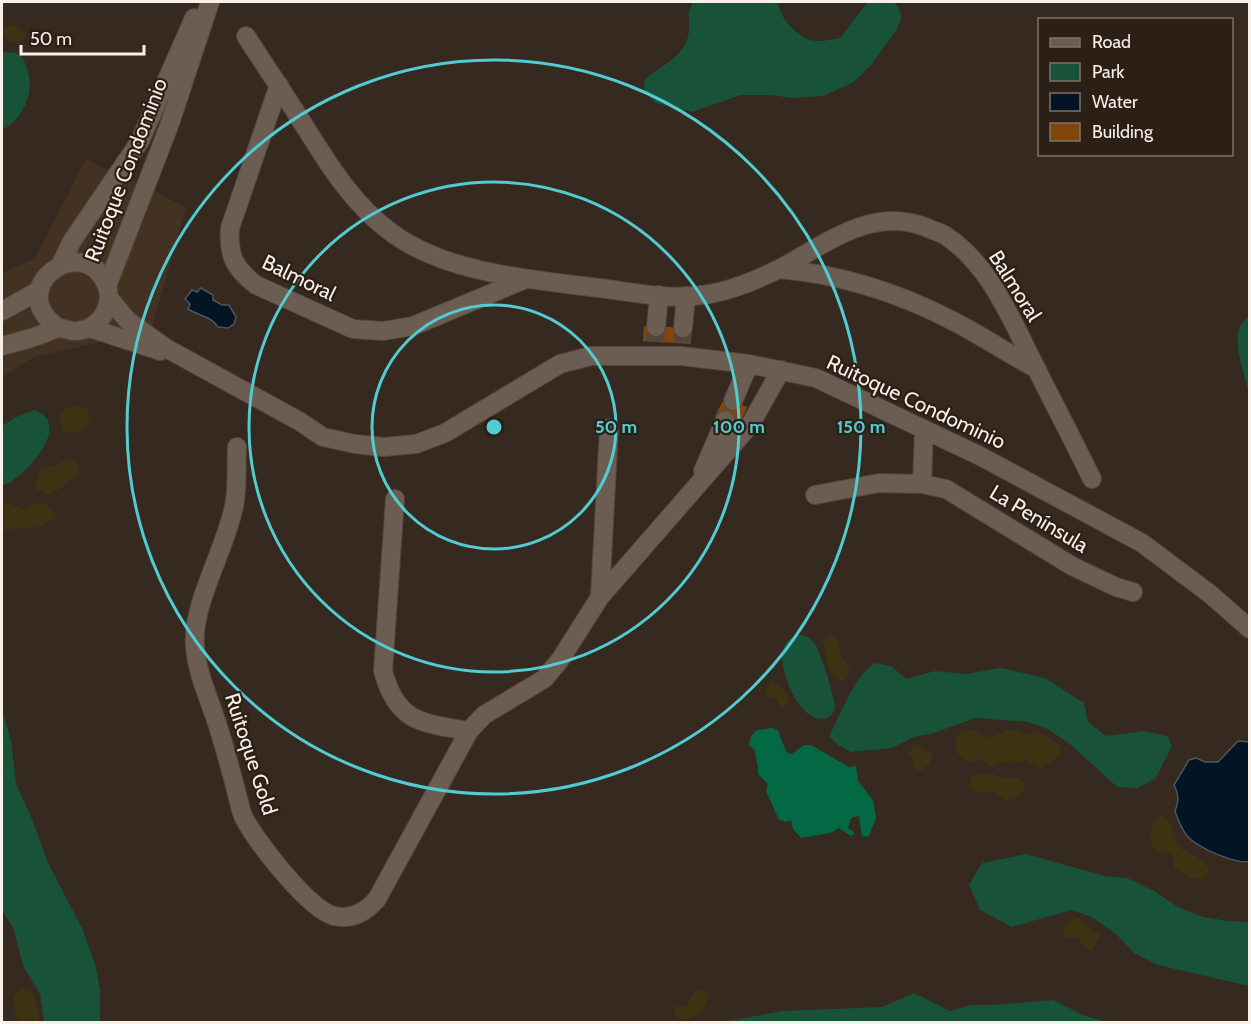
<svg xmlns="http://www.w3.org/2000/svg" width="1251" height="1024" font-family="Cabin,sans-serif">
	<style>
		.built { fill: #433122 }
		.green { fill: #185238 }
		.forest { fill: #026944 }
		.sand { fill: #3c3313 }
		.water { fill: #031424; stroke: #4d565f; stroke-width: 1.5 }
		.building { fill: #80470c }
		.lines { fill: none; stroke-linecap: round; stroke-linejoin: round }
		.street-tunnel { stroke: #53473d; stroke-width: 18; stroke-dasharray: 18 9; stroke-linecap: butt }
		.street-casing { stroke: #52473e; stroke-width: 20 }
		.street { stroke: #6c5d52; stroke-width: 18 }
		.ring { fill: none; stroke: #51ccd2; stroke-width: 3 }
		.labels { text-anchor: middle; stroke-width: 4.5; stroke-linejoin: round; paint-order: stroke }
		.street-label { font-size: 21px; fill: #f9f0ea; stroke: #2c1f15 }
		.centre { fill: #51ccd2; stroke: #2c1f15; stroke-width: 3 }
		.ring-label { font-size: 18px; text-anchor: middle; font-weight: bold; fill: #51ccd2; stroke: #2c1f15; stroke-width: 4.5; stroke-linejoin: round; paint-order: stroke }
	</style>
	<rect width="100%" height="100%" fill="#36291f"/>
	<path class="built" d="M86 159 186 207 151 331 34 357 2 377V273L35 258Z"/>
	<path class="green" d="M693 2H778C780 18 795 35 811 40 819 43 832 39 840 38L868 2H895L902 16 897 29 872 64 854 82 823 96 792 98 771 95H741L692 112 656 103 644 91 645 79C662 65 687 56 689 30 690 15 686 17 693 2Z
		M2 52 16 53 22 57C34 79 32 99 17 118 12 124 9 127 2 129Z
		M1249 315V392C1244 376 1233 343 1240 326 1242 322 1247 318 1249 315Z
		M34 410C75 423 24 479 2 486V426L14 418Z
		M802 635C809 637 813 640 816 646 821 654 836 701 835 708 833 713 831 717 826 718 805 724 789 690 785 674 781 659 779 647 793 636Z
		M874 663 891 666 906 679 935 671 966 674 1001 668 1045 678 1084 703 1088 722 1106 736 1144 731 1167 736 1172 746 1155 779 1137 788 1117 787 1071 745 1048 729 1028 722 975 718 934 733 914 737 892 748 851 752 838 745 829 736C843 711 851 681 874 663Z
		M2 710 11 740 16 784 32 819 49 865 82 928 96 967 100 991V1022H44L40 994 24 968 13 928 2 910Z
		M1026 854 1105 876 1127 878 1154 891 1178 907 1203 917 1228 921 1249 922V986L1158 965 1134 953 1116 934 1092 917 1071 910 1012 927 980 910 969 885 982 863Z
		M914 993 950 1011 971 1005H994L1053 1000 1085 1016 1107 1022H723L783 1011 882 1007Z"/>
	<path class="forest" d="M772 728 778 730C780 738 784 745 787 753L792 754 804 745H811L849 767 856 766 858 781 873 800 876 818 869 836 862 837 859 816 851 818 848 828 855 833 851 836 839 828 830 833 801 838 793 829 791 820 786 822 779 820 766 791 768 784 758 774C759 765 755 759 755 750L749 745 751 736 757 730Z"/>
	<path class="sand" d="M12 24 27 33 22 40 10 44 2 32 3 28Z
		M75 405 81 406 88 410 90 418 88 425 74 434 62 431 59 417 63 409Z
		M71 460 77 463 79 468C77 476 74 481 66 481L64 486 49 495 36 489 34 484 41 467H54L60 462Z
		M4 502 24 510C31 502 38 502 48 505L56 515C52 521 36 529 29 529 18 529 13 528 3 531L2 530V503Z
		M830 633 838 639 840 654 850 668 846 678 843 681 835 678 828 666 823 641Z
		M771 682 781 686 791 701 782 708 779 706 776 698 772 697 769 699 764 692Z
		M1007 730 1018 731 1025 735 1038 731 1058 744 1061 752 1053 762 1040 768 1026 760 1015 764 1003 761 992 767 980 760 967 762 958 754 954 740 961 731H976L990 738Z
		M916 744 933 754 929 764 921 771 915 769 912 765 914 760 909 754 913 745Z
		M989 773 994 774 999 778H1019L1026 788C1021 796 1014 800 1005 800L994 791 978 793 969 786 972 775Z
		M1161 816C1175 821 1173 837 1181 849 1191 853 1203 860 1209 869L1207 875 1203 879C1193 881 1182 872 1174 867L1172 855 1167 852C1146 860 1145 822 1161 816Z
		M1074 918H1080L1088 927 1101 934 1093 950H1086L1078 938H1067L1063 934 1065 924Z
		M21 987C35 989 33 991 36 1003 37 1011 42 1014 38 1022H20C12 1010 10 998 21 987Z
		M698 988 711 995C706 1010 695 1019 680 1020L674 1013 675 1007 687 1005 694 992Z"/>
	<path class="water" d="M201 288 213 295V300L222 305H229L236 317 234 324 228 328 218 327C211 316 199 316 188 309L190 304 185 299 192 290 197 292Z
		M1238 741 1250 742 1249 862C1234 863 1200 849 1188 837 1182 830 1178 820 1175 811 1179 801 1179 795 1174 785L1189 760 1196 758 1205 762H1218Z"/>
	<path class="building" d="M644 326 691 328 690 344 643 341Z
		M725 397 747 407 738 427 715 416Z"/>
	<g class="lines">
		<path class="street-tunnel" d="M655 342 656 327
			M682 343 683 328"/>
		<g class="street-casing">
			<path id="street" d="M246 36C262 61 279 86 295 111 323 155 349 202 392 233 449 275 538 280 607 289 638 293 670 300 702 295 729 292 757 280 781 268 826 244 872 206 925 227 932 230 940 232 946 236 990 265 1011 319 1034 364 1053 402 1073 440 1092 479
				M279 85 230 228C228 255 234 268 256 285L353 329 383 331 413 326 526 279
				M60 266 72 241 140 141 194 18
				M779 269C840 274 899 293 953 321 982 336 1009 354 1037 369
				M107 286 169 126 210 2
				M109 298 128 321 166 348 299 421 323 437 355 444 384 447 416 444 445 433 560 364 591 356H681L749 364 816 378 980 456 1142 543 1210 594 1250 629
				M2 311 40 290
				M656 327 659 295
				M90 328 160 351 162 350
				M683 328 686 296
				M2 346C13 343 25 340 37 336 44 334 52 329 59 328 65 328 70 332 77 331 100 329 115 305 106 284 83 230 1 289 59 328
				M733 401 749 364
				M237 447C236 466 238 488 234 506 226 548 191 606 195 646 197 676 212 704 220 733 226 752 231 771 236 790 238 798 240 808 243 816 255 840 308 909 334 916 352 920 366 912 377 899L469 731 484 715 544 679 560 660 600 597 750 425 781 370
				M703 471 725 420
				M922 484 924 429
				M815 495 879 483 922 484 946 489 1072 566 1116 587 1133 592
				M395 499 383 671C397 723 422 723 469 731
				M600 597 609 428"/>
		</g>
		<use href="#street" class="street"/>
	</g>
	<g class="ring">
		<circle cx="494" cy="427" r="122"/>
		<circle cx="494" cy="427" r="245"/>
		<circle cx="494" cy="427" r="367"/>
	</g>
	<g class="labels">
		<g class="street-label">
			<text transform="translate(126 170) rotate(-69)" y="7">Ruitoque Condominio</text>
			<text transform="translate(299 278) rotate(26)" y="7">Balmoral</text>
			<text transform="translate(1015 286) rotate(58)" y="7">Balmoral</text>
			<text transform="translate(916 402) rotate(25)" y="7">Ruitoque Condominio</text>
			<text transform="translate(1039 519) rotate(31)" y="7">La Península</text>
			<text transform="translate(251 754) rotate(72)" y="7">Ruitoque Gold</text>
		</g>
	</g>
	<circle cx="494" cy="427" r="9" class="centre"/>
	<g class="ring-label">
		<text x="616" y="433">50 m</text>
		<text x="739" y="433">100 m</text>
		<text x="861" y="433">150 m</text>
	</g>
	<rect width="1251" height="1024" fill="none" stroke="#f9f0ea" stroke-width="6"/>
	<rect x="1038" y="18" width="195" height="138" fill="#2c1f15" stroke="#7e736a" stroke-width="1.5"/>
	<rect x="1050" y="38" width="30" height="9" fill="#6c5d52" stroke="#7e736a" stroke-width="1.5"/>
	<text x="1092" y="48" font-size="18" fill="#f9f0ea">Road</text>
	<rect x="1050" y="63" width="30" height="18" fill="#185238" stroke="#7e736a" stroke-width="1.5"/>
	<text x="1092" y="78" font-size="18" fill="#f9f0ea">Park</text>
	<rect x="1050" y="93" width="30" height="18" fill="#031424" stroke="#7e736a" stroke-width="1.5"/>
	<text x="1092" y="108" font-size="18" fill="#f9f0ea">Water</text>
	<rect x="1050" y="123" width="30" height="18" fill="#80470c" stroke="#7e736a" stroke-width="1.5"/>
	<text x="1092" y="138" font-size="18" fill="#f9f0ea">Building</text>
	<path d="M21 45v9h123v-9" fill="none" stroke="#f9f0ea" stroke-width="3"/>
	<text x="30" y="45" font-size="18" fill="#f9f0ea" stroke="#2c1f15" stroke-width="4.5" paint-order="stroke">50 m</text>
</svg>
